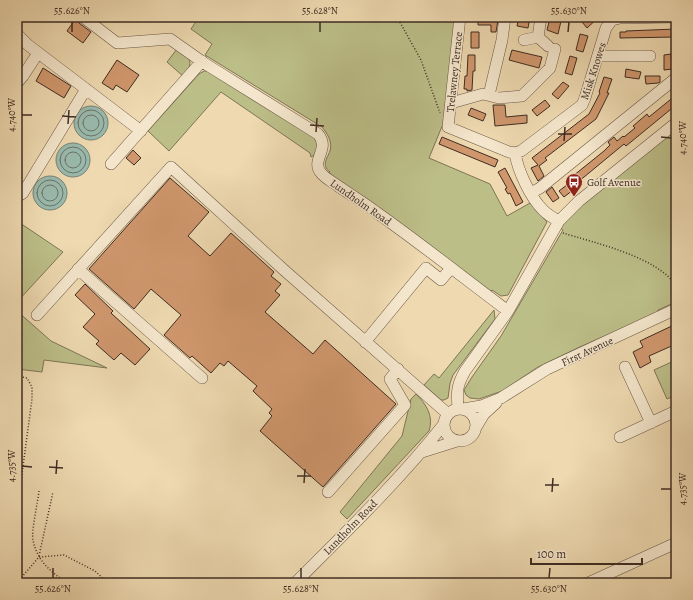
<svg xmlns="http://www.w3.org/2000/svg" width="693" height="600" font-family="Alegreya,serif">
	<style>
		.green { fill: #bcbe88; stroke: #7e7556 }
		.water { fill: #99baad; stroke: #758176 }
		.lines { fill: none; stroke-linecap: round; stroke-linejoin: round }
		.shore { stroke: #6c7368; stroke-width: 1 }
		.building { fill: #d0976d; stroke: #3f2c23 }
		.minor-casing { stroke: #6b5746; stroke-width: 12 }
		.path { stroke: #3f2c23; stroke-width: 1.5; stroke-dasharray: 1 2; stroke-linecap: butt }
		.minor { stroke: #f4e6cc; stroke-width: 11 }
		.ticks { fill: none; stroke: #3f2c23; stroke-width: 1.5 }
		.labels { text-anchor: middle; stroke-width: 3; stroke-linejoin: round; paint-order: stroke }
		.street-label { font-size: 11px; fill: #3f2c23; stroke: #f4e6cc }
		.poi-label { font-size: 11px; fill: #3f2c23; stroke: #f4e6cc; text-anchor: start }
		.neatline { fill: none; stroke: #3f2c23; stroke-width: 1.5 }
		.ticks-label { font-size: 10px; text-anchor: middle; fill: #3f2c23 }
	</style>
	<rect width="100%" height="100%" fill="#eed9b0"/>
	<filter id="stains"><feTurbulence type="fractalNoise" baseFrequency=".005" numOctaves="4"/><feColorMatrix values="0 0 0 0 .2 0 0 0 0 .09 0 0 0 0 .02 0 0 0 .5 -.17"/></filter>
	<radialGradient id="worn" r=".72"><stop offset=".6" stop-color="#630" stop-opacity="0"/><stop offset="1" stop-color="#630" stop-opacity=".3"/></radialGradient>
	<path class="green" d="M199 17H456L445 119 429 158 490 184 507 216 530 203 547 222 508 295 501 296 492 290 490 292 328 173 330 172C321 165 327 159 330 151 333 142 327 133 322 127L205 55 212 44 191 29Z
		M177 49C191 58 194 61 184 77L167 62Z
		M204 71H208L315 137 318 141 316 154 311 157 310 153 221 92 169 151 148 131 199 74Z
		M676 129V302L658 310V313L582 346 538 367 502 391 479 399 470 398 466 395 464 390 472 377 501 336 563 230 560 228 580 206Z
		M17 221 63 252 17 302Z
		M494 310 495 319 453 375 450 383 448 398 444 400H441L424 385 434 374 439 378Z
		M17 311 51 341 107 368 44 360 42 372 17 369Z
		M676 360V395L667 399 654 370Z
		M416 394C426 404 434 416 429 431L347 519 340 512 402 436 411 399Z"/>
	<path class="water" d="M74 123a17 17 0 1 1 34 0a17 17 0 1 1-34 0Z
		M56 160a17 17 0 1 1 34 0a17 17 0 1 1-34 0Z
		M33 193a17 17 0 1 1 34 0a17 17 0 1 1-34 0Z"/>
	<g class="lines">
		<path class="shore" d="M78 123a13 13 0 1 1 26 0a13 13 0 1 1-26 0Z
			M83 123a8 8 0 1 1 16 0a8 8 0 1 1-16 0Z
			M60 160a13 13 0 1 1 26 0a13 13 0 1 1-26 0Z
			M65 160a8 8 0 1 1 16 0a8 8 0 1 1-16 0Z
			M37 193a13 13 0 1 1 26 0a13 13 0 1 1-26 0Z
			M42 193a8 8 0 1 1 16 0a8 8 0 1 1-16 0Z"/>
	</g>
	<path class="building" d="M478 17H486V20H498L496 32H491V25H478Z
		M519 17H530L528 28 517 26Z
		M588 17H599L587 28 582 22Z
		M76 18 79 23 91 32 83 43 67 31Z
		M550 18 561 21 558 34 547 30Z
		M676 29V37L620 38V32H626V31Z
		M471 32H479V48H471Z
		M580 34 588 36 583 52 576 50Z
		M512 50 542 57 539 68 509 60Z
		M671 54 672 69 664 70V55Z
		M468 55H475V71H473L472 90 467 91V89H464L465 76H467Z
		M570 56 577 58 572 75 565 73Z
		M117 60 139 75 127 92 116 85 113 90 102 83Z
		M43 68 71 86 64 98 36 81Z
		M626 69 641 72 639 79 625 77Z
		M645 76H660V82L658 83 646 84Z
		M604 77 612 79 607 93H609L596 119 545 158 547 160 539 166 544 176 538 181 531 168 538 165 532 158 589 114 600 93 599 92Z
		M563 82 569 86 558 99 552 94Z
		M676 95V105L626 146 624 144 578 182 573 176 604 151 610 145 608 142 614 137 617 141 623 136 624 137 635 128 633 126 647 114 649 117Z
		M545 100 550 106 537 116 532 110Z
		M493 105H505L506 117 527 115V123L495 126Z
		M471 108 486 114 483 121 468 115Z
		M442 137 498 160 495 167 439 144Z
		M133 150 141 158 134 165 126 158Z
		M505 168 523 202 516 206 510 193 508 194 505 189 507 188 498 172Z
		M170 178 209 212 188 236 210 256 231 233 274 272 271 276 281 284 275 291 280 295 265 312 313 354 325 340 396 404 323 487 260 431 272 416 269 413 272 409 253 391 257 386 228 361 224 366 220 363 211 373 192 356 190 358 164 335 181 315 151 289 134 309 89 269Z
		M572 181 577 187 564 197 559 191Z
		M552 187 559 198 553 202 546 192Z
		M85 284 113 311 111 313 150 349 135 365 121 353 114 360 96 344 99 341 83 327 95 314 75 295Z
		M676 324V344L649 356 651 362 640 368 633 352 643 347 640 341Z"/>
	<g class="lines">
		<g class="minor-casing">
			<path id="minor" d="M83 17 117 43 170 39 204 63 318 134C331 149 310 160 321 173 326 179 333 182 338 186 351 195 364 203 376 212 421 244 464 278 508 311
				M460 17 448 127 509 152 515 153 521 151 582 105 585 98 606 28 612 20 620 18 676 17
				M541 17 538 37 548 46
				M17 34 28 45 141 131
				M524 40 538 37
				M598 56H650
				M17 83 23 76 38 53
				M489 95 502 40 505 17
				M451 103 483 94 499 98 522 96 550 68 555 49
				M515 153C518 171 530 197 543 210 547 214 553 218 559 221
				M111 164 202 61
				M531 193 540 188 676 78
				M17 197 23 193 86 89
				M78 269 202 378
				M37 315 171 167 284 270 448 414
				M365 342 426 268 441 280 451 268
				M625 367 651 423
				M458 409C457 392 456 387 465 371L508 311 559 221 579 201 676 123
				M463 409 481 406 501 398 547 369 676 309
				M444 425a16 16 0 1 1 32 0a16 16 0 1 1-32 0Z
				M475 429 484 414 496 403
				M620 437 676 411
				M422 452 457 441
				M328 492 405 405 390 379 398 369
				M295 583C346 532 399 481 444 424
				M588 583 676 543"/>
		</g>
		<path class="path" d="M397 17 421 60 440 113
			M563 233C595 243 658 257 676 286
			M17 376 27 378 32 387V399L17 511
			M39 491C38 501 31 532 33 540 37 561 51 572 67 583
			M39 556 53 492
			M20 583 21 578 39 557 64 555 95 571 108 583"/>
		<use href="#minor" class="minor"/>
	</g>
	<path class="ticks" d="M72 32V22M320 32V22M568 32 569 22M22 115H32M62 116 76 117M68 124 69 110M310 125 324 126M316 132 317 118M558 134H572M661 137 671 138M564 141 565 127M22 466 32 467M49 467 63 468M56 474 57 460M297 476H311M304 483 305 469M545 485H559M661 489H671M552 492 553 478M53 578V568M301 578V568M549 578 550 568"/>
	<defs>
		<g id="bus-pin" transform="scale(0.9)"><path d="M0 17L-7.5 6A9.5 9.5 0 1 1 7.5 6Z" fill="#8f2418" stroke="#f4e6cc"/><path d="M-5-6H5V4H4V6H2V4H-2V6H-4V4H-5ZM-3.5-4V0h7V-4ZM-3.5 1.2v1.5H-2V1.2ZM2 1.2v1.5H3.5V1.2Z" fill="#fff"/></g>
	</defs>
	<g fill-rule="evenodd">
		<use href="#bus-pin" x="574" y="182"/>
	</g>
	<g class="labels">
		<g class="street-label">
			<text transform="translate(593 71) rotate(-72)" y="4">Misk Knowes</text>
			<text transform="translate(454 72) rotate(-84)" y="4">Trelawney Terrace</text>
			<text transform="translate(361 202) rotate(35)" y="4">Lundholm Road</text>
			<text transform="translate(587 351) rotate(-25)" y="4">First Avenue</text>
			<text transform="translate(350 527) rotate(-46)" y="4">Lundholm Road</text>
		</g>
		<g class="poi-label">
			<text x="587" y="186">Golf Avenue</text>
		</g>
	</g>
	<rect width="693" height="600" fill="none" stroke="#eed9b0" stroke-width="44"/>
	<path d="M531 558v6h111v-6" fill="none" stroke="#3f2c23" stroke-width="2"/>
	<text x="537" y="558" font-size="12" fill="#3f2c23" stroke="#f4e6cc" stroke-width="3" paint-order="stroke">100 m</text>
	<rect x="22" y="22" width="649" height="556" class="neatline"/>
	<g class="ticks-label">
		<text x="72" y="14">55.626°N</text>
		<text x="320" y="14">55.628°N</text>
		<text x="569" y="14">55.630°N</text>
		<text transform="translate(11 115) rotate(-90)" y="4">4.740°W</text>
		<text transform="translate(682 138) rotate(-90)" y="4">4.740°W</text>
		<text transform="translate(11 466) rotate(-90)" y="4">4.735°W</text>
		<text transform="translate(682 489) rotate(-90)" y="4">4.735°W</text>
		<text x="53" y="592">55.626°N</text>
		<text x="301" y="592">55.628°N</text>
		<text x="549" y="592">55.630°N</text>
	</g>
	<rect width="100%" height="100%" filter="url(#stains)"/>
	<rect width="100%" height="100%" fill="url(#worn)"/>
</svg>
